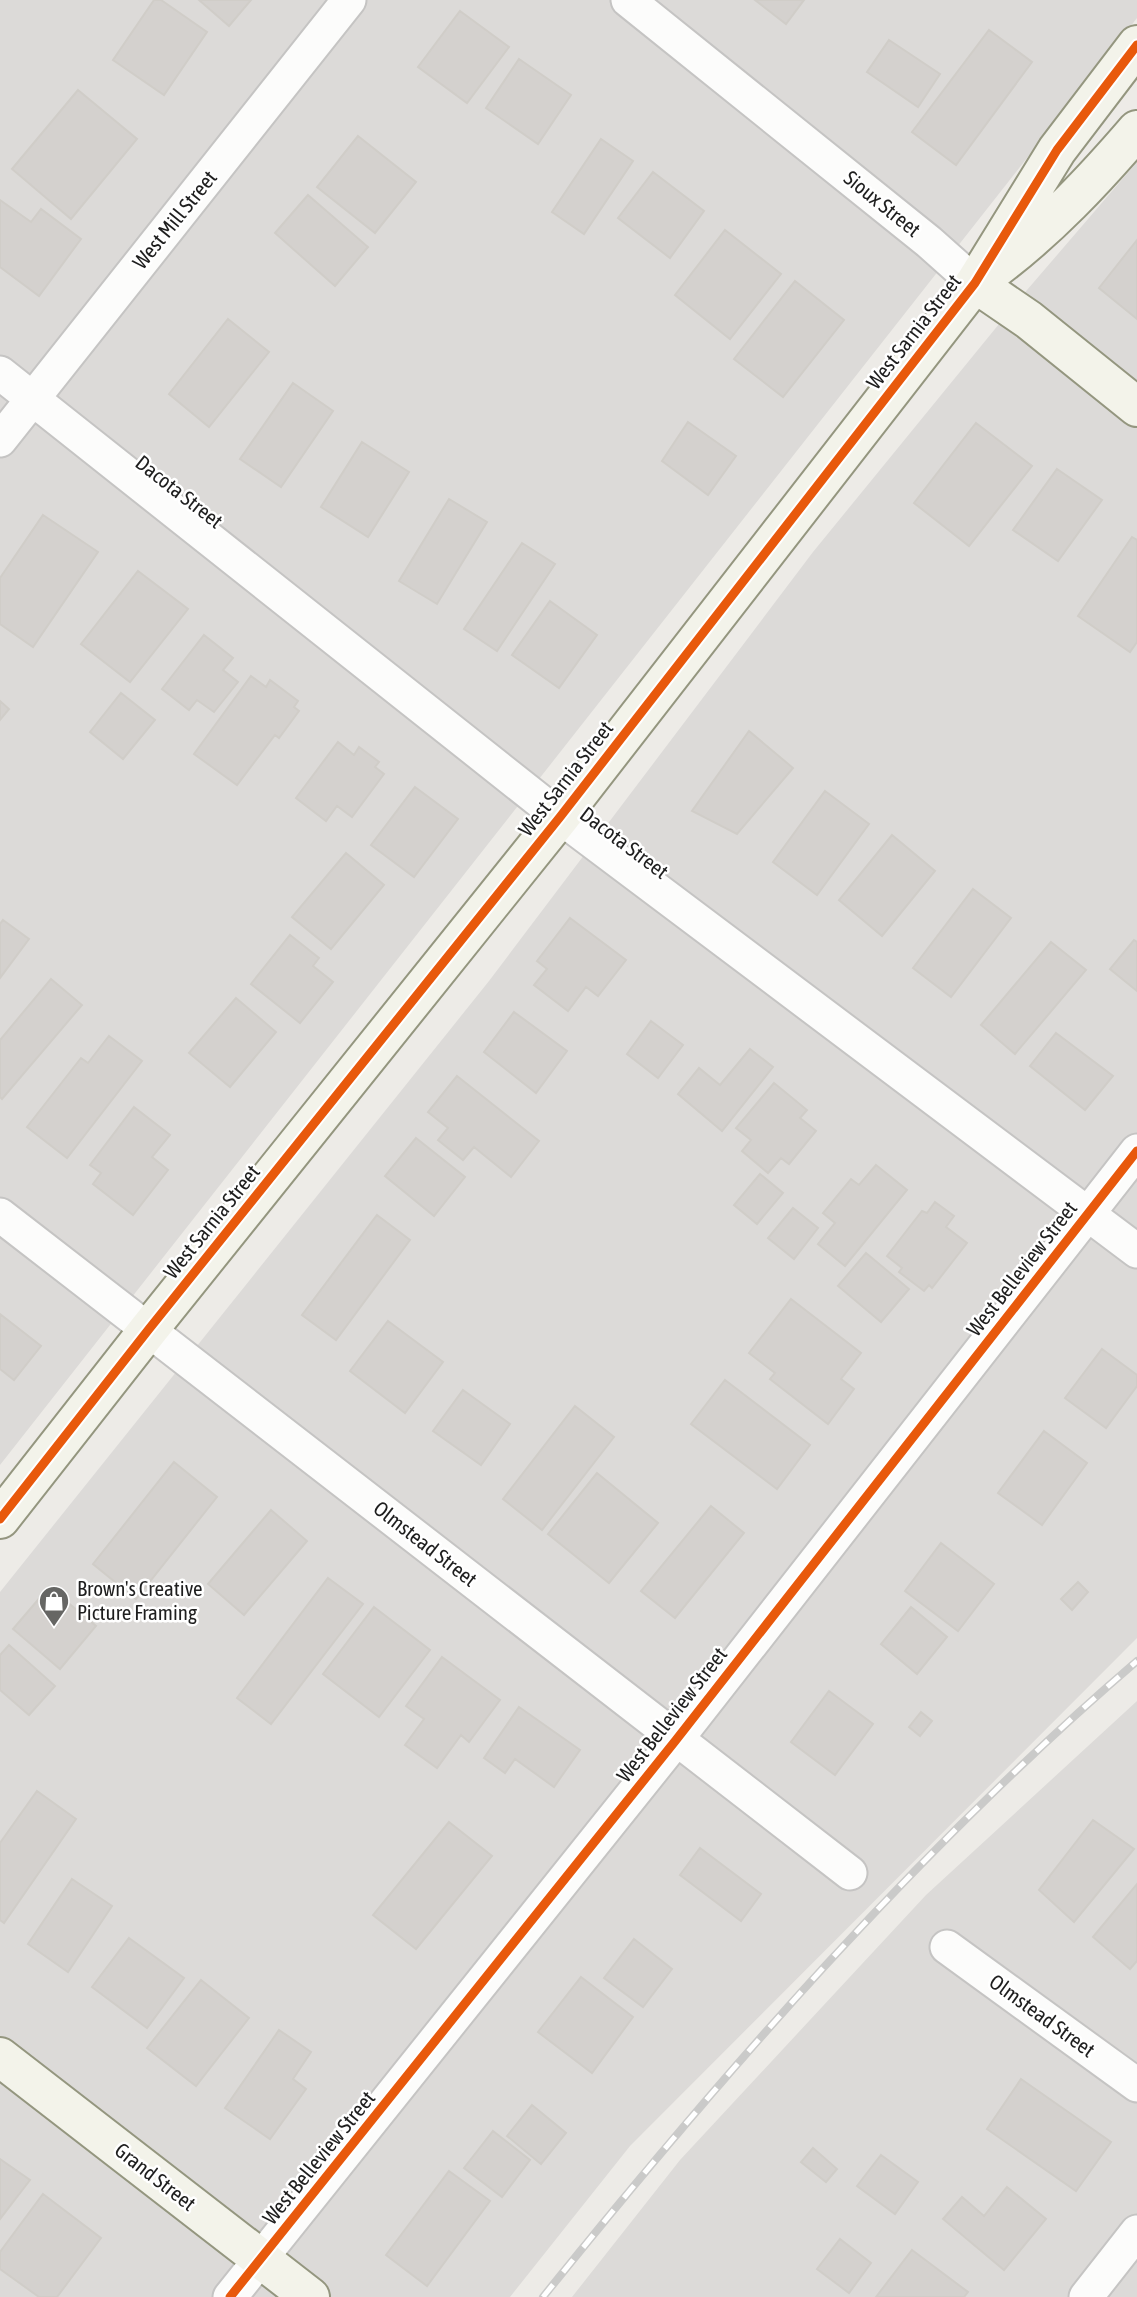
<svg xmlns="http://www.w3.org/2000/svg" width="1137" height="2297" font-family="'Asap Condensed',sans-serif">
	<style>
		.residential { fill: #dcdad8 }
		.building { fill: #d4d1ce; stroke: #d0cdc8; stroke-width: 2 }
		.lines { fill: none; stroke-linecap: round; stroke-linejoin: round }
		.street-casing { stroke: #c5c4c3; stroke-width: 37 }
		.secondary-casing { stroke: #94967f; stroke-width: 42 }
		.street { stroke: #fcfcfb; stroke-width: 33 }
		.secondary { stroke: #f3f3ea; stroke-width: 38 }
		.rail-casing { stroke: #cacac9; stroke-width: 8 }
		.rail { stroke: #fff; stroke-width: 5; stroke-dasharray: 16; stroke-linecap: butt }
		.cycleway-casing { stroke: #fff; stroke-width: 13 }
		.cycleway { stroke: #e8590c; stroke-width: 9 }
		.labels { text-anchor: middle; stroke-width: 5; stroke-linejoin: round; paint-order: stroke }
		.street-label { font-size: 21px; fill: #1e1e1e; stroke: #fff }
		.poi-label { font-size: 21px; fill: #1e1e1e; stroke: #fff; text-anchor: start }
	</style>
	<rect width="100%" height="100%" fill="#edebe7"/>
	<path class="residential" d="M0 0H1137V18L0 1465Z
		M1137 162V1638L630 2146 510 2297H0V1592L489 981 813 552 1021 297Z
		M1137 1701V2297H572L680 2160 926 1895Z"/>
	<path class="building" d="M154 0H161L207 32 164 95 113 60Z
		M199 0H251L229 26Z
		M755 0H804L786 24Z
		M460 11 509 47 467 103 418 67Z
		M989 30 1032 62 956 165 912 132Z
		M889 40 940 74 918 107 867 72Z
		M519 59 571 95 538 144 486 108Z
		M78 90 137 139 71 219 12 169Z
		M358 136 416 182 375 233 317 187Z
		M601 139 633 161 584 234 552 212Z
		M653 172 704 211 670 258 618 218Z
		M308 195 368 247 335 286 275 233Z
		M0 200 31 222 41 209 81 239 39 296 0 267Z
		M725 230 781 274 730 339 675 295Z
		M1137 240V319L1099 288Z
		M795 281 844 320 783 397 734 359Z
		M228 319 269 352 209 427 169 394Z
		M293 383 333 411 281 487 240 459Z
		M688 422 736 456 708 495 662 461Z
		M976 423 1032 466 969 546 914 503Z
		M362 442 409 472 368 537 321 507Z
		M1057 469 1102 500 1058 561 1013 530Z
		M449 499 487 522 437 604 399 581Z
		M43 515 98 552 33 647 0 624V578Z
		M1132 537 1137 540V642L1130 652 1078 616Z
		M522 543 555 564 497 651 464 629Z
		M138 571 188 609 130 682 81 644Z
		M550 601 597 635 559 688 512 655Z
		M204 635 233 658 223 670 238 682 214 712 197 700 189 710 162 689Z
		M251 676 266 687 270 680 298 701 294 707 299 711 279 738 275 735 237 785 194 754Z
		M121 693 155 720 123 759 90 732Z
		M0 701 9 709 0 720Z
		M749 731 793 768 737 834 692 811Z
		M338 742 354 755 359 747 379 762 375 767 384 774 352 817 337 806 326 821 296 798Z
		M415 787 458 819 414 877 371 845Z
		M825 791 869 824 817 895 773 862Z
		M892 835 935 871 882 936 839 900Z
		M346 853 384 885 331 949 292 917Z
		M973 889 1011 918 951 997 913 968Z
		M570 918 626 960 598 996 586 987 568 1011 534 985 547 969 537 961Z
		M3 920 29 939 0 978V924Z
		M290 935 319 958 313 966 333 982 300 1023 251 984Z
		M1134 940 1137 942V991L1110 969Z
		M1051 942 1086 970 1015 1054 981 1025Z
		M51 979 82 1005 2 1099 0 1097V1040Z
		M236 998 276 1032 230 1087 189 1053Z
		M514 1012 567 1051 536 1093 484 1052Z
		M651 1021 683 1045 658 1078 627 1054Z
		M1056 1033 1113 1076 1085 1110 1030 1066Z
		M109 1036 142 1061 67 1158 27 1127 81 1058 88 1063Z
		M750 1049 773 1067 722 1131 678 1094 699 1068 720 1085Z
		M457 1076 539 1141 511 1177 474 1147 463 1160 438 1140 448 1128 428 1112Z
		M774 1083 807 1110 800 1118 816 1131 789 1164 781 1158 768 1173 742 1151 751 1140 736 1128Z
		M134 1107 170 1135 152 1157 168 1170 133 1215 93 1184 101 1173 90 1165Z
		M416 1138 465 1177 434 1216 385 1176Z
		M876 1165 907 1190 845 1266 818 1244 835 1223 823 1213 851 1179 859 1185Z
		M760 1174 783 1193 757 1224 734 1205Z
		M935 1202 954 1216 946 1227 967 1243 932 1288 929 1285 924 1291 899 1272 902 1268 887 1256 922 1211 927 1213Z
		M793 1208 818 1228 794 1259 768 1238Z
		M377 1215 410 1240 336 1340 302 1315Z
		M866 1253 909 1289 881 1322 838 1286Z
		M791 1299 861 1353 841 1379 854 1389 828 1424 770 1379 775 1373 749 1353Z
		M0 1314 41 1346 14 1380 0 1369Z
		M388 1321 443 1362 405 1413 350 1371Z
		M1102 1349 1137 1375V1386L1106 1428 1065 1398Z
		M725 1380 810 1445 777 1489 691 1424Z
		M463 1390 510 1424 481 1465 433 1431Z
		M575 1406 614 1437 542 1530 503 1499Z
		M1044 1431 1087 1463 1042 1525 998 1493Z
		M174 1462 217 1497 136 1599 93 1564Z
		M597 1473 658 1523 609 1583 548 1534Z
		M711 1506 744 1533 675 1618 641 1591Z
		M271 1510 307 1541 244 1615 208 1584Z
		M941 1543 994 1584 958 1631 905 1591Z
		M328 1578 363 1604 271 1724 237 1698Z
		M1078 1582 1088 1592 1072 1610 1061 1599Z
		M49 1587 96 1626 60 1669 13 1629Z
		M374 1607 430 1650 379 1717 323 1674Z
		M911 1607 947 1637 917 1674 881 1644Z
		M9 1645 55 1686 29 1715 0 1690V1655Z
		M442 1657 500 1700 469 1742 461 1735 437 1768 405 1745 424 1719 406 1706Z
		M829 1691 873 1724 835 1775 791 1742Z
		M519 1707 580 1750 554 1787 515 1759 505 1773 484 1758Z
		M921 1712 932 1721 920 1736 909 1727Z
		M37 1791 76 1819 4 1923 0 1920V1843Z
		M1093 1820 1134 1849 1074 1922 1039 1890Z
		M449 1822 492 1856 416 1949 373 1915Z
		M700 1848 761 1894 741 1921 680 1875Z
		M72 1879 112 1906 68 1972 28 1944Z
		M1137 1884V1961L1130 1969 1093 1937Z
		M129 1938 184 1978 147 2028 92 1987Z
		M634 1939 672 1969 643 2007 604 1978Z
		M581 1977 633 2017 592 2073 538 2032Z
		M201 1980 249 2018 196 2086 147 2048Z
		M279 2030 311 2052 293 2079 306 2089 270 2139 225 2108Z
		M1021 2079 1111 2142 1076 2191 987 2129Z
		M532 2105 566 2133 541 2164 507 2136Z
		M493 2131 530 2160 502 2197 464 2168Z
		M813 2148 837 2169 826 2182 801 2162Z
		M881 2155 918 2182 895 2214 857 2186Z
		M0 2159 30 2180 0 2219Z
		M449 2171 490 2201 427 2286 386 2255Z
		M1007 2187 1046 2219 1004 2270 943 2219 962 2197 984 2216Z
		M43 2194 101 2238 57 2297H39L0 2269V2252Z
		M840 2239 871 2263 849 2293 817 2269Z
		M912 2250 968 2292 964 2297H876Z"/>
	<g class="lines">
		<g class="street-casing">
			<path id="street" d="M628 0 929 242 975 283
				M0 373 560 817 1137 1251
				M0 440 349 0
				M0 1215 850 1873
				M947 1947 1137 2085
				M230 2297 676 1740 1137 1151
				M1086 2297 1137 2232"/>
		</g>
		<g class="secondary-casing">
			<path id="secondary" d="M996 268C1049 228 1094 180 1137 130
				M975 283 1029 320 1137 407
				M0 1519 149 1329 560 817 975 283 1057 150 1137 45
				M0 2057 310 2297"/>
		</g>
		<use href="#street" class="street"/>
		<use href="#secondary" class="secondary"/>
		<g class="rail-casing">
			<path id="rail" d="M543 2297C724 2072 918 1849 1137 1661"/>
		</g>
		<use href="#rail" class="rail"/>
		<g class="cycleway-casing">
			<path id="cycleway" d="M0 1519 149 1329 560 817 975 283 1057 150 1137 45
				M230 2297 676 1740 1137 1151"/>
		</g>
		<use href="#cycleway" class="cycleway"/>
	</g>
	<defs>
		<g id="shop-pin" transform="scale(1.575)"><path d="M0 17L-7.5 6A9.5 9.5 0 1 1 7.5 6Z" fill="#666664" stroke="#fff"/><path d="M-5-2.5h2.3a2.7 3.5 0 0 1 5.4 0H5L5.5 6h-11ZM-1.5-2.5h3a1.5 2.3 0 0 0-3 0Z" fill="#fff"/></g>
	</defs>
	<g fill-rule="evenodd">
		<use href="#shop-pin" x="54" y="1601"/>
	</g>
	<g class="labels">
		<g class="street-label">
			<text transform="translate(882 204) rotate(39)" y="7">Sioux Street</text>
			<text transform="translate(175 220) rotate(-51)" y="7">West Mill Street</text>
			<text transform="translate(914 332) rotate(-52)" y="7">West Sarnia Street</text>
			<text transform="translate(179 492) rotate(38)" y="7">Dacota Street</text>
			<text transform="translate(566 779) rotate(-52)" y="7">West Sarnia Street</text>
			<text transform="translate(624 843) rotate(37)" y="7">Dacota Street</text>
			<text transform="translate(212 1222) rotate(-51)" y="7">West Sarnia Street</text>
			<text transform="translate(1022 1269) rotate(-52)" y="7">West Belleview Street</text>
			<text transform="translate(425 1544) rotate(38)" y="7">Olmstead Street</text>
			<text transform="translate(672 1715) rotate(-52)" y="7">West Belleview Street</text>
			<text transform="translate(1042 2016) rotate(36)" y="7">Olmstead Street</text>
			<text transform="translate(319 2158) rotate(-51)" y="7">West Belleview Street</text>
			<text transform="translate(155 2177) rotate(38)" y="7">Grand Street</text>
		</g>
		<g class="poi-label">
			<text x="77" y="1596">Brown's Creative<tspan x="77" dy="24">Picture Framing</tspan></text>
		</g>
	</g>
</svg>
